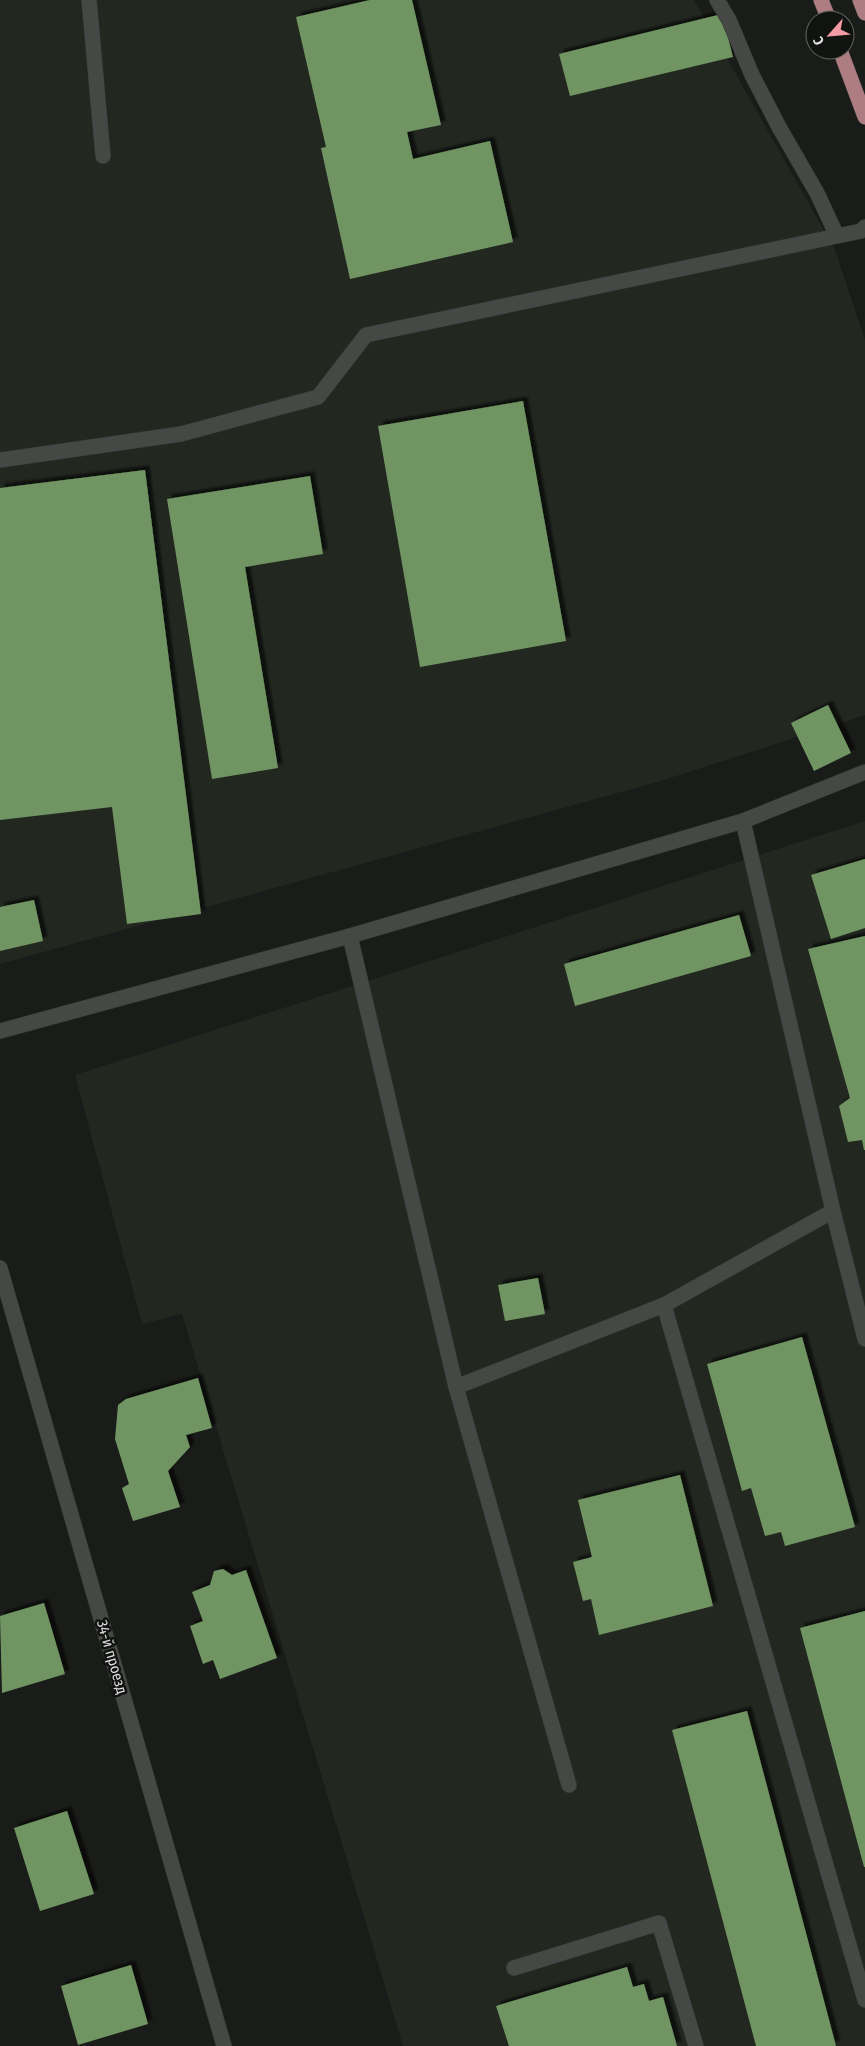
<svg xmlns="http://www.w3.org/2000/svg" width="865" height="2046" font-family="'Fira Sans Condensed',sans-serif">
	<style>
		.built { fill: #222720 }
		.building { fill: #709562; filter: url(#shadow) }
		.lines { fill: none; stroke-linecap: round; stroke-linejoin: round }
		.lane-casing { stroke: #353635; stroke-width: 16 }
		.street-casing { stroke: #353635; stroke-width: 16 }
		.secondary-casing { stroke: #353635; stroke-width: 16 }
		.primary-casing { stroke: #353635; stroke-width: 16 }
		.lane { stroke: #464845; stroke-width: 15 }
		.street { stroke: #464845; stroke-width: 15 }
		.secondary { stroke: #464845; stroke-width: 15 }
		.primary { stroke: #ae7d82; stroke-width: 15 }
		.labels { text-anchor: middle; stroke-width: 5; stroke-linejoin: round; paint-order: stroke }
		.street-label { font-size: 15px; fill: #dedfde; stroke: #111311 }
	</style>
	<defs>
		<filter id="shadow"><feDropShadow dx="4.5" dy="-4.5" stdDeviation="1" flood-color="#0009"/></filter>
	</defs>
	<rect width="100%" height="100%" fill="#1a1c19"/>
	<path class="built" d="M0 0H694L835 250 865 340V715L661 781 0 964Z
		M865 821V2046H403L182 1314 142 1324 75 1075Z"/>
	<path class="building" d="M370 0H412L441 125 407 132 413 159 490 141 513 242 350 279 321 148 326 147 296 17Z
		M722 14 733 57 570 96 559 54Z
		M523 401 566 641 420 667 378 426Z
		M145 470 201 914 127 924 112 807 0 820V488Z
		M310 476 323 554 245 567 278 768 212 779 167 499Z
		M828 705 851 753 814 771 791 723Z
		M865 859V928L831 939 811 875Z
		M34 900 43 941 0 951V907Z
		M739 915 751 956 575 1006 564 964Z
		M865 936V1150H864L862 1140 848 1142 839 1106 850 1098 808 949Z
		M538 1278 545 1314 505 1321 498 1285Z
		M802 1337 855 1527 785 1546 781 1532 765 1536 751 1488 742 1491 707 1364Z
		M198 1378 212 1428 186 1435 190 1447 168 1471 180 1507 133 1521 122 1488 129 1484 115 1439 118 1405 126 1399Z
		M680 1475 713 1606 599 1635 591 1599 583 1601 573 1562 592 1557 578 1500Z
		M223 1569 232 1575 246 1570 277 1658 220 1679 213 1660 203 1664 190 1626 203 1621 192 1592 210 1585 214 1571Z
		M44 1603 65 1674 2 1693 0 1616Z
		M865 1611V1867H864L800 1628Z
		M747 1711 836 2046H756L672 1730Z
		M67 1811 94 1894 40 1911 14 1828Z
		M131 1965 148 2024 78 2045 61 1986Z
		M627 1967 633 1987 644 1984 649 2001 663 1997 677 2046H509L496 2006Z"/>
	<g class="lines">
		<g class="lane-casing">
			<path id="lane" d="M89 0 103 156
				M717 0 729 20 752 75 779 127 817 193 837 236
				M0 460 181 434 318 397 366 335 861 231 865 227
				M514 1968 659 1923 696 2046"/>
		</g>
		<g class="street-casing">
			<path id="street" d="M743 821 833 1211 865 1339
				M350 936 456 1387 569 1785
				M0 1268 224 2046
				M664 1305 865 2000
				M456 1387 664 1305 833 1211"/>
		</g>
		<g class="secondary-casing">
			<path id="secondary" d="M0 1031 350 936 743 821 865 772"/>
		</g>
		<g class="primary-casing">
			<path id="primary" d="M821 0 829 20
				M860 0 865 13
				M840 50 865 117"/>
		</g>
		<use href="#lane" class="lane"/>
		<use href="#street" class="street"/>
		<use href="#secondary" class="secondary"/>
		<use href="#primary" class="primary"/>
	</g>
	<g class="labels">
		<g class="street-label">
			<text transform="translate(112 1657) rotate(74)" y="5">34-й проезд</text>
		</g>
	</g>
	<g transform="translate(830 35) rotate(243)"><circle r="24" fill="#111311" stroke="#636563"/>
	<path d="M0-4L9 19L0 12L-9 19Z" fill="#f49aa5"/>
	<text y="-8" font-size="14" font-weight="bold" text-anchor="middle" fill="#dedfde">С</text>
	</g>
</svg>
